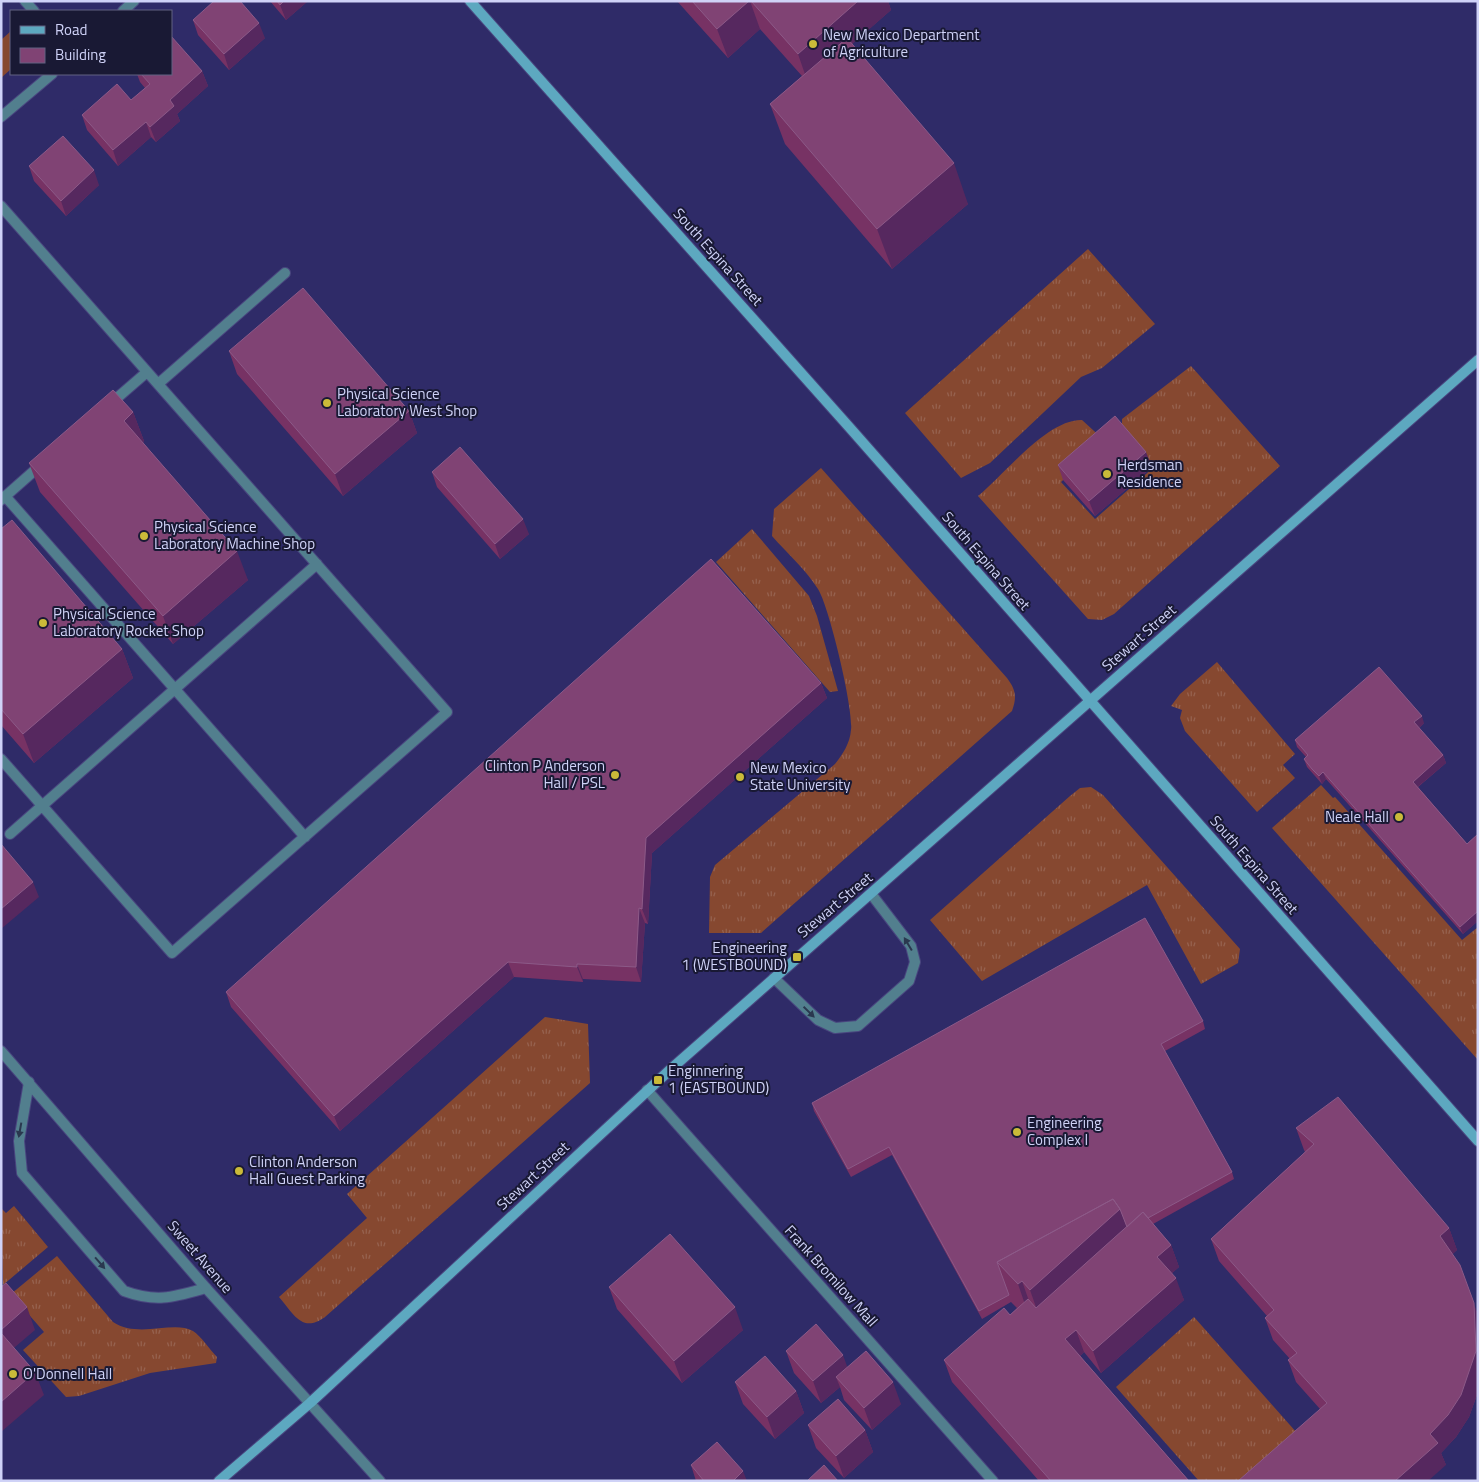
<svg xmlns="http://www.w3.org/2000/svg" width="1479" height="1482" font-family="'Titillium Web',sans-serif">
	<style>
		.grass { fill: url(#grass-tufts) }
		.green { fill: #864830 }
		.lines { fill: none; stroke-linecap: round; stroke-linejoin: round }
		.lane-casing { stroke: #49467f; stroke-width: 12 }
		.street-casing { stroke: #49467f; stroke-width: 12 }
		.secondary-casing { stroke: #49467f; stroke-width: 12 }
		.lane { stroke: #527f8e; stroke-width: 10 }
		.street { stroke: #527f8e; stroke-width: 10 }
		.secondary { stroke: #5da8c0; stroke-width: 10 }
		.wall { fill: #773264 }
		.shaded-wall { fill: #56285f }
		.building { fill: #804374; stroke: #8c5a88 }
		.oneway { fill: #2a384f }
		.poi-dot { fill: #caba39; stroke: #191934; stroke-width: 2 }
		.labels { text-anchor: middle; stroke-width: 4; stroke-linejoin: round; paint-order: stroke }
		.poi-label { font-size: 15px; fill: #cfd2f7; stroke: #191934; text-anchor: start }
		.street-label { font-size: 15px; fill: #cfd2f7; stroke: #191934 }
	</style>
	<defs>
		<pattern id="grass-tufts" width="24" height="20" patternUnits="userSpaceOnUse" patternTransform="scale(1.25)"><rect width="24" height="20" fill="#864830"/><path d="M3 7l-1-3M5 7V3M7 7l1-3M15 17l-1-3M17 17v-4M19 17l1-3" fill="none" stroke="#96624f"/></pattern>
	</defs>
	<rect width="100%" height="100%" fill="#2f2b68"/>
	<path class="grass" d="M1088 249 1155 324 1102 368 1081 377 990 463 961 478 905 413Z
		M1191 366 1280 466 1114 614 1102 620 1088 619 978 496C1004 475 1047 419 1082 420L1105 441 1061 482 1095 519 1154 467 1122 429V419Z
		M821 468 1007 678C1016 690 1017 697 1012 711L761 933H709L710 877 715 865 835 764C843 754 850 743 851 730 854 710 829 606 818 589 806 570 787 553 772 536L774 509Z
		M752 529 809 596 817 616 838 691 830 692 716 562Z
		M1217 662 1295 754 1283 765 1295 778 1257 812 1185 731 1180 718 1182 710 1171 706 1180 694Z
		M1321 785 1333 798 1335 797 1462 940 1478 927V1060L1272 828Z
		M1091 787 1103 795 1240 949 1238 963 1201 984 1147 885 982 981 930 920 1070 796 1080 788Z
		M545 1017 588 1024 590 1083 325 1317C302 1334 293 1313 279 1297L367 1218 347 1194Z
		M14 1206 48 1247 3 1285 1 1208 6 1213Z
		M57 1256 113 1322C139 1339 173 1320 193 1331 201 1336 210 1350 217 1357L216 1363 150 1373 79 1396 66 1397 23 1350 44 1332 11 1294Z
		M1194 1317 1297 1433 1243 1481H1199L1116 1387Z"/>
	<path class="green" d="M11 31V69L1 78V40Z"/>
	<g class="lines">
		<g class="lane-casing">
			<path id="lane" d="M1 206 447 712 172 953 1 759
				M158 384 285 273
				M110 404 147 372
				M5 496 305 837
				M1 500 43 463
				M10 834 317 564
				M774 978 818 1020 835 1028 858 1026 909 981 915 962 911 946 872 895
				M29 1082 19 1141 22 1173 124 1291C157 1303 174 1297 206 1288"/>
		</g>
		<g class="street-casing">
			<path id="street" d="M25 1 34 11
				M123 11 134 1
				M1 117 52 74
				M1 1051 206 1288 380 1481
				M647 1090 993 1481"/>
		</g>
		<g class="secondary-casing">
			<path id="secondary" d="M470 1 850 428 1478 1141
				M219 1481 310 1403 672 1068 1478 360"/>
		</g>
		<use href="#lane" class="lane"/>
		<use href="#street" class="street"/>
		<use href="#secondary" class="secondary"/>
	</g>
	<path class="wall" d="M270 1H308L286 20Z
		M677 1H888L891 10 852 44 968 204 892 269 785 144 770 104 802 76 760 29 728 58Z
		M193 20 265 38 229 70 198 35Z
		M202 71 208 86 177 114 180 121 156 142 151 137 118 166 87 130 82 115 131 100 145 88 140 82 137 74H171Z
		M29 166 99 185 66 216 34 181Z
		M229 351 409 411 417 433 343 496 237 374Z
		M133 412 144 441 143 442 248 580 173 644 40 492 29 463Z
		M1058 465 1152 467 1095 516 1063 480Z
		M432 472 529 534 500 559 437 487Z
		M1 529 122 649 133 678 34 763 1 725Z
		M821 683 827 698 652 853 648 924 645 923 641 982 583 979V982L514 977 340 1131 231 1007 226 992Z
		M1424 723 1419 728 1443 755 1446 763 1418 787 1467 844 1478 834V921L1463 934 1326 779 1322 784 1315 776 1307 767 1304 759 1306 757 1297 747 1295 740Z
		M1203 1021 1205 1029 1165 1051 1232 1172 1234 1179 1153 1224 1171 1245 1179 1267 1172 1273 1184 1300 1101 1373 1084 1352 1080 1356 1189 1481H1039L952 1382 944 1360 1010 1315 1017 1308 1011 1302 982 1319 892 1155 851 1177 814 1111 812 1103Z
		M1296 1128 1449 1228 1457 1250 1452 1254 1478 1315V1392L1469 1417 1456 1437 1441 1453 1446 1465 1320 1409 1296 1382 1288 1360 1290 1359 1273 1340 1265 1318 1267 1316 1219 1261 1211 1239 1305 1152 1304 1150Z
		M609 1287 743 1330 682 1383 617 1309Z
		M786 1351 848 1367 901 1404 872 1430 844 1400 840 1387 821 1403 794 1373Z
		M735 1382 796 1391 804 1413 775 1439 743 1404Z
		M808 1425 865 1430 873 1452 844 1478 816 1448Z
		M691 1465 747 1481H696Z"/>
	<path class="shaded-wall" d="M284 1H308L286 20 280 5Z
		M749 1H750L760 29 728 58 717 29Z
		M858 1H888L891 10 808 83 798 54Z
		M259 23 265 38 229 70 224 54Z
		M202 71 208 86 177 114 180 121 156 142 150 127 170 100Z
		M146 122 151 137 118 166 113 150Z
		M954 163 968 204 892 269 877 229Z
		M94 170 99 185 66 216 61 201Z
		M409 411 417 433 343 496 335 474Z
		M133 412 144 441 134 450 124 421Z
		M1146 452 1152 467 1095 516 1089 501Z
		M523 519 529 534 500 559 495 544Z
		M237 551 248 580 173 644 163 616Z
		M122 649 133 678 34 763 23 734Z
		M821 683 827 698 652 853 648 924 642 909 646 838Z
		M1422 716 1424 723 1417 730 1414 722Z
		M1443 755 1446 763 1415 789 1413 782Z
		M1323 772 1326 779 1322 784 1319 776Z
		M33 882 39 897 1 929V909Z
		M639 908 645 923 641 982 636 967Z
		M1478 911V921L1463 934 1460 927Z
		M508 962 514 977 340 1131 334 1116Z
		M577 964 583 979V982L577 967Z
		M1120 1209 1135 1249 1044 1330 1030 1290Z
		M1449 1228 1457 1250 1448 1259 1440 1236Z
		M1171 1245 1179 1267 1165 1279 1157 1257Z
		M1460 1265 1478 1315V1392L1469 1417 1456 1437 1441 1453 1446 1465 1428 1481H1395L1430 1434Z
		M1176 1278 1184 1300 1101 1373 1093 1351Z
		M1022 1281 1036 1321 1032 1325 1018 1284Z
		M27 1307 35 1330 8 1353 1 1336V1330Z
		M735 1307 743 1330 682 1383 674 1361Z
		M1076 1330 1084 1352 1073 1362 1065 1339Z
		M843 1355 851 1377H836L840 1387 821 1403 813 1381Z
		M35 1372 44 1395 1 1432V1402Z
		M893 1382 901 1404 872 1430 864 1408Z
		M796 1391 804 1413 775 1439 767 1417Z
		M865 1430 873 1452 844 1478 836 1456Z
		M743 1471 747 1481H733Z"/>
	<path class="building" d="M214 1H240L259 23 224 54 193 20Z
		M277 1H284L280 5Z
		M692 1H749L717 29Z
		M751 1H858L798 54Z
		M171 36 202 71 170 100 174 106 150 127 146 122 113 150 82 115 117 84 131 100 150 84 141 74H171Z
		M847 38 954 163 877 229 770 104Z
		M63 136 94 170 61 201 29 166Z
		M303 288 409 411 335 474 229 351Z
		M113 390 133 412 124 421 237 551 163 616 29 463Z
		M1115 416 1146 452 1089 501 1058 465Z
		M460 447 523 519 495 544 432 472Z
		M12 520 122 649 23 734 1 709V529Z
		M711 559 821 683 646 838 642 909 639 908 636 967 577 964V967L508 962 334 1116 226 992Z
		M1379 667 1422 716 1414 722 1443 755 1413 782 1467 844 1478 834V911L1460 927 1323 772 1319 776 1312 769 1304 759 1308 755 1295 740Z
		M1 844 33 882 1 909Z
		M1145 918 1203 1021 1161 1044 1232 1172 1148 1218 1143 1212 1127 1227 1120 1209 1113 1199 997 1262 1009 1295 979 1311 889 1147 848 1169 812 1103Z
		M1338 1097 1449 1228 1440 1236 1460 1265 1474 1303 1476 1351 1461 1395 1448 1415 1430 1434 1438 1443 1395 1481H1238L1327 1403 1288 1360 1297 1353 1265 1318 1274 1310 1211 1239 1314 1144 1296 1128Z
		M1113 1199 1120 1209 1030 1290 1022 1281 1018 1284 997 1262Z
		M1143 1212 1171 1245 1157 1257 1176 1278 1093 1351 1076 1330 1065 1339 1189 1481H1051L944 1360 1004 1308 1010 1315 1028 1299 1036 1308Z
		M670 1234 735 1307 674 1361 609 1287Z
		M6 1283 27 1307 1 1330V1287Z
		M816 1324 843 1355 813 1381 786 1351Z
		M1 1333 35 1372 1 1402Z
		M866 1351 893 1382 864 1408 836 1377Z
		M765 1356 796 1391 767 1417 735 1382Z
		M838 1399 865 1430 836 1456 808 1425Z
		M717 1442 743 1471 733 1481H704L691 1465Z
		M824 1465 838 1481H807Z"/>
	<defs><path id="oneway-solid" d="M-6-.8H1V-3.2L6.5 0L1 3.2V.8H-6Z" transform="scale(1.25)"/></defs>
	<g class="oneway">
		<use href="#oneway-solid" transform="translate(908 944) rotate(-121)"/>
		<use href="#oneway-solid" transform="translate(809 1012) rotate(44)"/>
		<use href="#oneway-solid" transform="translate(20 1130) rotate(100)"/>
		<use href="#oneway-solid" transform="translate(100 1263) rotate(49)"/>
	</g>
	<g class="poi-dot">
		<circle cx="813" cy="44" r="5"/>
		<circle cx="327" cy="403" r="5"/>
		<circle cx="1107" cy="474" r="5"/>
		<circle cx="144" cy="536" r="5"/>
		<circle cx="43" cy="623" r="5"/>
		<circle cx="615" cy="775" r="5"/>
		<circle cx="740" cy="777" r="5"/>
		<circle cx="1399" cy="817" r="5"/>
		<rect x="792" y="952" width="10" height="10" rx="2.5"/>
		<rect x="653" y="1075" width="10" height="10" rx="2.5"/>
		<circle cx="1017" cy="1132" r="5"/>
		<circle cx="239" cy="1171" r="5"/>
		<circle cx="13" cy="1374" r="5"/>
	</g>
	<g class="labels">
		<g class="poi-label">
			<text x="823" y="40">New Mexico Department<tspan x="823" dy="17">of Agriculture</tspan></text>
			<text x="337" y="399">Physical Science<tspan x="337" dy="17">Laboratory West Shop</tspan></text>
			<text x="1117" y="470">Herdsman<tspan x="1117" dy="17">Residence</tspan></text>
			<text x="154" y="532">Physical Science<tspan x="154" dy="17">Laboratory Machine Shop</tspan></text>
			<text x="53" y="619">Physical Science<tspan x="53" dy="17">Laboratory Rocket Shop</tspan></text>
			<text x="605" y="771" text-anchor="end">Clinton P Anderson<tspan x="605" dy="17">Hall / PSL</tspan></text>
			<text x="750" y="773">New Mexico<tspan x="750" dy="17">State University</tspan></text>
			<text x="1389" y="822" text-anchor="end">Neale Hall</text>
			<text x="787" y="953" text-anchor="end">Engineering<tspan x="787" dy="17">1 (WESTBOUND)</tspan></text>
			<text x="668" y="1076">Enginnering<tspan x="668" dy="17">1 (EASTBOUND)</tspan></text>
			<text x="1027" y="1128">Engineering<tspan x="1027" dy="17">Complex I</tspan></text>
			<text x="249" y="1167">Clinton Anderson<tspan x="249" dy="17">Hall Guest Parking</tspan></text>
			<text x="23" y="1379">O'Donnell Hall</text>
		</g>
		<g class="street-label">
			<text transform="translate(718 257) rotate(48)" y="5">South Espina Street</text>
			<text transform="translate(986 561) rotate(49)" y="5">South Espina Street</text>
			<text transform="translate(1139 638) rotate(-41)" y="5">Stewart Street</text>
			<text transform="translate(1254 865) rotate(49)" y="5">South Espina Street</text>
			<text transform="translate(835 905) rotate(-40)" y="5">Stewart Street</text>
			<text transform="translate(533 1176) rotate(-43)" y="5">Stewart Street</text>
			<text transform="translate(200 1257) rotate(49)" y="5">Sweet Avenue</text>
			<text transform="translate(831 1276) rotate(48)" y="5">Frank Bromilow Mall</text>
		</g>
	</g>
	<rect width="1479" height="1482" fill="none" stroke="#cfd2f7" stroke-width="5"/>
	<rect x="10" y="10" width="162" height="65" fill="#191934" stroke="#626382"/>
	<rect x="20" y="26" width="25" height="8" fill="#5da8c0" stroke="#626382"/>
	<text x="55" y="35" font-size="15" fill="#cfd2f7">Road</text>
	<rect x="20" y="48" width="25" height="15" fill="#804374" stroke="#626382"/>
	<text x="55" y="60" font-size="15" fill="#cfd2f7">Building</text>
</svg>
